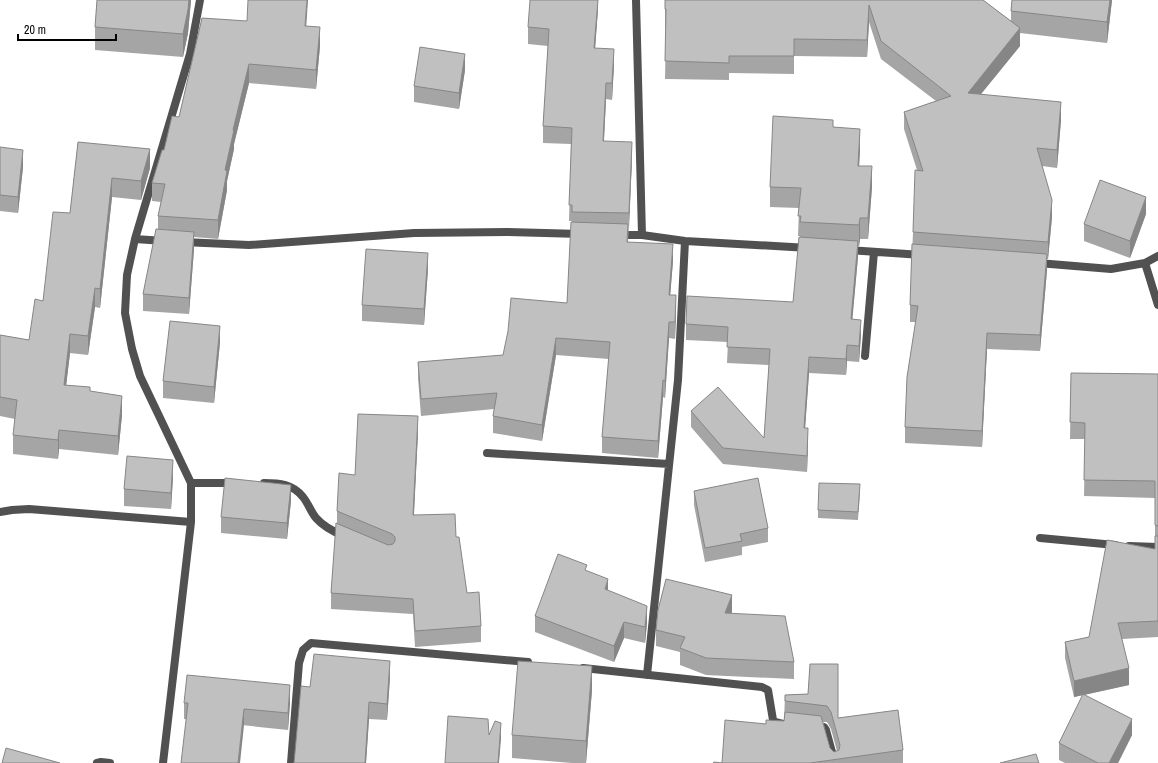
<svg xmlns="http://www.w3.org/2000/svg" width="1158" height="763" font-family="'Archivo Narrow',sans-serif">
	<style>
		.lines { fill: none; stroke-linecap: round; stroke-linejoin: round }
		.minor { stroke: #515151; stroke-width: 8 }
		.wall { fill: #a5a5a5; fill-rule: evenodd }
		.shaded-wall { fill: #868686 }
		.building { fill: #c0c0c0; stroke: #868686 }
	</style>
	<rect width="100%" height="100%" fill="#fff"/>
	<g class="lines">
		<path class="minor" d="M636 0 642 235
			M619 235H642L685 241 809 248
			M135 239 164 241
			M183 242 249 245 414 233 507 232 581 234
			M848 250 922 255
			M1038 263 1111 269 1145 263 1158 256
			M1145 263 1158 305
			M865 356 874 252
			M487 453 669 464
			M191 483H235
			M264 483C279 483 293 484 303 497 308 503 311 512 316 518 324 527 334 532 344 536
			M0 512 12 510 29 509 191 522
			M1040 538 1115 545
			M1129 546 1158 547
			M583 668 762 687 768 690 773 720 775 722 783 724
			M647 675 678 380 685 241
			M814 727H824L826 730 835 763
			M97 763 101 762 110 763
			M163 763 191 522V483L140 376 132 349 125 313 127 275 135 239 190 54 200 0
			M291 763 299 663 303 650 311 643 528 662"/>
	</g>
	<path class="wall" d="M97 0H191L188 33 183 57 95 50V27Z
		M598 0V9L595 48 614 65 612 100 606 99 604 141 632 159 628 242 673 261 670 295 676 312 675 339 669 338 665 398 663 397 658 458 602 453V437L609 359 556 355 542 441 493 433V416L494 409 421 416 418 378V362L503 355 567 303 572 222V221H569L571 144 543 143V126L548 46 528 44V27Z
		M665 0H983L1011 21V11L1012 0H1112L1107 43 1020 33V46L981 94 1061 120 1057 168 1042 166 1052 217 1048 259H1047V270L1040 351 987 349 982 447 905 443V427L916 322H910V305L913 232 917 170 904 129V112L936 101 881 59 869 22 867 57 794 56V74L729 73V80L665 79 666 27H665Z
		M202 18 306 26 320 46 316 89 249 83 234 144V149L227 181V190L218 239 194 237V249L189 314 143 311V294L158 230V216L161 202 152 201V183L164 150 179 117Z
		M465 70 459 109 414 102V86Z
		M833 127 860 149 859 166 872 187 868 239H860L859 246H858V257L852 319 861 335 859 362 847 361 846 375 809 373 805 428 808 444 807 472 723 464 691 427V411L764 438 769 365 727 363 728 342 686 340V324L793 302 800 237V236H798L799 208 770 207V187Z
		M78 142 150 168 141 200 112 197 100 308 95 307 88 355 70 353 66 385 90 391 122 415 118 455 59 449 58 459 13 454V435L15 419 0 416V335L29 340 43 301 70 213Z
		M0 147 23 167 18 213 0 211Z
		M1146 214 1130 258 1084 241V224Z
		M428 269 424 325 362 321V305Z
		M220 342 214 403 163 398V381Z
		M1071 373 1158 374V637L1122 639 1129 685 1084 695 1132 735 1118 763H1065L1059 760V743L1083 695 1074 697 1065 658V642L1089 637 1155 549V498L1084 496 1085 439H1070Z
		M418 432 414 515 456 537 467 593 481 626V642L415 647 413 614 331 609V593L337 523V511L355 475Z
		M173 477 171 509 124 506V489Z
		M694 491 768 528V542L742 547V555L705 562 694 505Z
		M860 493 858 520 818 518V510Z
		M291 501 287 539 221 533V517Z
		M587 571 608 591 647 623 645 643 624 638 614 662 535 632V616Z
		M732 612 731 613 794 662V679L706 675 680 665V652L656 646V630Z
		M810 664 838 718 903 750V763H713H722L784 721 785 695 808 694ZM823 722H827L831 729 837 751 834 752 830 748Z
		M390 677 387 720 369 719 366 763H294L310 687Z
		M592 690 586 763H572L512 758V735Z
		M290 702 288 730 184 719V703Z"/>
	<path class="shaded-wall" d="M189 0H191L188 33 183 57V34Z
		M307 0H308L305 45V26Z
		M598 0V9L594 64V48Z
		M1110 0H1112L1107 43V22Z
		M869 5V22L867 57V40Z
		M320 27V46L316 89V70Z
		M1020 28V46L968 110V93Z
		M614 49V65L612 100V83Z
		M465 54V70L459 109V93Z
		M249 64V83L234 144V149L227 181V190L218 239V220L225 170 233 130Z
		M606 83V99L603 158V141Z
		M1061 102V120L1057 168V150Z
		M860 129V149L858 187V166Z
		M632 142V159L629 229V213Z
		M150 149V168L141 200V181Z
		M23 150V167L18 213V197Z
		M872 166V187L868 239V218Z
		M112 178V197L100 308V289Z
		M1146 197V214L1130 258V241Z
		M1052 200V217L1048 259V242Z
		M860 218V239L859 246V225Z
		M194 232V249L189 314V298Z
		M858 241V257L851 335V319Z
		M673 244V261L669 311V295Z
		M428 253V269L424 325V309Z
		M1047 254V270L1040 351V335Z
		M95 288V307L88 355V336Z
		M676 295V312L675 339V322Z
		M861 320V335L859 362V346Z
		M669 322V338L665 398V381Z
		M220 326V342L214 403V387Z
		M987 333V349L982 447V431Z
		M70 334V353L64 404V385Z
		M556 338V355L542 441V425Z
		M847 345V361L846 375V359Z
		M809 357V373L804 444V428Z
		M663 380V397L658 458V441Z
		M122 396V415L118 455V436Z
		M418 416V432L413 531V515Z
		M808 428V444L807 472V456Z
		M59 430V449L58 459V440Z
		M173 460V477L171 509V493Z
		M291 485V501L287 539V523Z
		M608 579V596L605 589Z
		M732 595V612L725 629V613Z
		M647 606V623L645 643V627Z
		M624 622V638L614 662V646Z
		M390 661V677L387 720V704Z
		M592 666V690L586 763V741Z
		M1129 668V685L1074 697V681Z
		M290 685V702L288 730V713Z
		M369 702V719L366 763H365Z
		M244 709V725L240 763H238Z
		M1132 719V735L1118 763H1109Z
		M501 723V739L499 763H498Z"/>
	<path class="building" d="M97 0H189L188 10 183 34 95 27Z
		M248 0H307L305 26 320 27 316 70 249 64 233 130H234L225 170 227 171 218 220 158 216 165 184 152 183 162 150H164L172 116 179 117 202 18 247 21Z
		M530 0H598L594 48 614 49 612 83H606L603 141 632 142 629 213 572 212V205H569L572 128 543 126 549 29 528 27Z
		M665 0H983L1020 28 968 93 1061 102 1057 150 1037 148 1052 200 1048 242 913 232 915 170 923 171 904 112 951 96 881 41 869 5 867 40 794 39V56H729V63L665 61 666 9H665Z
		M1012 0H1110L1107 22 1011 11Z
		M420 47 465 54 459 93 414 86Z
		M773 116 833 120V127L860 129 858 166H872L868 218H860L859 225 800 222 801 216H798L801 188 770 187Z
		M78 142 150 149 141 181 112 178 100 289 95 288 88 336 70 334 64 385 90 387V391L122 396 118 436 59 430 58 440 13 435 17 400 0 397V335L29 340 35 299 43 301 53 212 70 213Z
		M0 147 23 150 18 197 0 195Z
		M1100 180 1146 197 1130 241 1084 224Z
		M571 222 628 224 627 242 673 244 669 295H676L675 322H669L665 381 663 380 658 441 602 437 610 342 556 338 542 425 493 416 497 393 421 399 418 362 503 355 508 331 511 298 567 303Z
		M156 229 194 232 189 298 143 294Z
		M799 237 858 241 851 319 861 320 859 346 847 345 846 359 809 357 804 428H808L807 456 723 448 691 411 718 387 764 438 770 349 727 347 728 327 686 324 687 296 793 302Z
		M912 244 1047 254 1040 335 987 333 982 431 905 427 907 377 918 306 910 305Z
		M366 249 428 253 424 309 362 305Z
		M170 321 220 326 214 387 163 381Z
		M1071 373 1158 374V526L1155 525V481L1084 480 1085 423 1070 422Z
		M358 414 418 416 413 515 455 514 456 537H459L467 593 479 592 481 626 415 631 413 599 331 593 336 523 388 545 393 544 395 541V537L392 534 337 511 339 473 355 475Z
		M127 456 173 460 171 493 124 489Z
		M225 478 291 485 287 523 221 517Z
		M758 478 768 528 740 534 742 541 705 548 694 491Z
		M819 483 860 484 858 512 818 510Z
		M1155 536H1158V621L1118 623 1129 668 1074 681 1065 642 1089 637 1107 540 1155 549Z
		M558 554 587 565 585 570 608 579 605 589 647 606 645 627 624 622 614 646 535 616Z
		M666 579 732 595 725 613 785 616 794 662 706 658 680 648 685 637 656 630 658 610Z
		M314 654 390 661 387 704 369 702 365 763H294L301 686 310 687Z
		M518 661 592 666 586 741 512 735Z
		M810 664H838V718L898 710 903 750 810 763H713L714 762 722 763 725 720 766 724V720L784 721 785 712 821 716 830 748 834 752 839 750 840 745 831 712 827 706 785 701V695L808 694Z
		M187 675 290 685 288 713 244 709 238 763H181L188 703H184Z
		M1083 694 1132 719 1109 763H1098L1059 743Z
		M448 716 488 719 489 735 495 721 501 723 498 763H445Z
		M6 748 60 763H2Z
		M1036 754 1039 763H1000Z"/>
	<path d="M18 34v6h98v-6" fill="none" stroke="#000000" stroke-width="2"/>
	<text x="24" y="34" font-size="12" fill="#000000" stroke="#ffffff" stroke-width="3" paint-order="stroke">20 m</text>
</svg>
